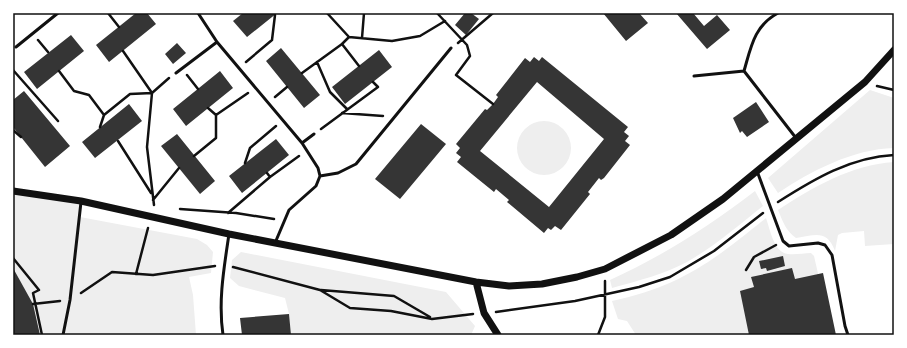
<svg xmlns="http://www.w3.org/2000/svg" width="907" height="348" font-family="Jost,sans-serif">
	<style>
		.green { fill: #eee }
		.building { fill: #353535; fill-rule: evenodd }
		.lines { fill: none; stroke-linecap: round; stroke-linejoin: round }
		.path { stroke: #111; stroke-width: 2.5 }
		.service { stroke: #111; stroke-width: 3 }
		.tertiary { stroke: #111; stroke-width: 7 }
		.neatline { fill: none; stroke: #111; stroke-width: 1.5 }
	</style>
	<rect width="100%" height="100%" fill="#fff"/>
	<path class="green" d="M870 90 894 98V148C853 149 811 171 778 193L768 178Z
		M517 148a27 27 0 1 1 54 0a27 27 0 1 1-54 0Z
		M894 162V244L865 246 864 231 842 233 838 235 835 251C827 229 815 235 796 238 786 231 783 222 778 210 813 187 851 165 894 162Z
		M13 191 81 201 80 217 197 239 207 245 213 252 211 273 189 277 193 295 196 335H13Z
		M755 191 763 206C739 225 715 246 687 262 664 274 638 281 612 288L610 280C663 256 709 226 755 191Z
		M766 218C770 229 774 253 788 254 796 255 804 253 811 253L814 256 832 335H636L627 321 618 319 612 301C681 286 713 261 766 218Z
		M241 252 446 292 475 326 471 335H291L289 314 285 298 239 286 230 278 232 260Z"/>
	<path class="building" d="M136 13H147L156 24 109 62 96 45Z
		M243 13H277L247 37 233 21Z
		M465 13H471L479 19 466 35 455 25Z
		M603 13H639L648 23 626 41Z
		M676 13H693L704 26 717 15 730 30 707 49Z
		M71 35 84 51 37 89 24 72Z
		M177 43 186 53 173 64 165 54Z
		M281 48 320 95 304 108 266 61Z
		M379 50 392 67 345 104 332 87Z
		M534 57 539 61 542 57 628 127 624 132 629 136 625 141 630 145 604 178 601 180 599 178 588 192 590 194 561 230 555 226 551 230 548 228 544 233 507 202 509 200 496 189 494 192 457 162 461 157 456 153 460 148 456 144 485 109 487 110 493 104 498 97 496 95 525 58 530 62ZM537 82 604 139 549 207 480 151Z
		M220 71 233 88 186 126 173 109Z
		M24 91 70 146 45 167 13 127V100Z
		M756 102 769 122 747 137 742 131 740 133 733 118Z
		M129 104 142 121 95 158 82 142Z
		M421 124 446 144 400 199 375 179Z
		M177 134 215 181 200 194 161 146Z
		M276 139 289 155 242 193 229 176Z
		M783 256 785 266 767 271 766 268 761 269 759 261Z
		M13 268 33 304 40 335H13Z
		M792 268 795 279 823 273 836 335H749L740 291 754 287 751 277Z
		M289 314 291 335H242L240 318Z"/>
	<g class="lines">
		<path class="path" d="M108 13 119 27
			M327 13 349 37
			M437 13 467 45 470 56 456 75 493 104
			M362 38 364 13
			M38 40 48 52
			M458 43 493 13
			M123 51 152 93 169 78
			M246 62 272 40 275 15
			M317 62 330 92 347 109
			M359 66 342 44 349 37 392 41 420 36 445 21
			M13 70 58 121
			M59 71 74 91 89 95 104 115
			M302 73 342 44
			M187 75 198 89
			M877 86 894 90
			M275 97 287 87
			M208 108 216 115
			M342 113 383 116
			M100 127 104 115 130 94 152 93 147 147 154 205
			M321 129 378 87 373 82
			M13 130 21 137
			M118 141 151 193
			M194 156 216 138V115L248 93
			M245 163 250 148 276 126
			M267 173 270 177
			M153 200 179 168
			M778 202C814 179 851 157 894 155
			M180 209 236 213 274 219
			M228 213 270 177 299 156
			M13 258 39 290 33 293 42 335
			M233 267 320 290 350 308 391 311 432 319 473 314
			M746 270 754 257 776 245
			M136 274 148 228
			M321 290 394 296 430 317
			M81 293 112 272 153 275 215 266
			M33 304 60 301
			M496 312 575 301 639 287 670 277 714 251 763 213
			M598 335 605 317V281"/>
		<path class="service" d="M198 13 217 42 302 143 318 168 320 176 316 186 289 210 275 243
			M778 13C754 26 751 47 744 71L796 138
			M16 47 58 13
			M176 73 217 42
			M694 76 744 71
			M302 143 314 134
			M757 171 783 241 789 246 818 243 825 245 832 255 845 326 848 335
			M320 176 338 173 356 164 451 48
			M63 335 70 300 81 202
			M223 335C218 301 224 268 229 234"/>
		<path class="tertiary" d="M13 191 81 201 229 234 476 282 509 286 542 284 577 277 605 269 671 235 723 199 865 82 894 50
			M476 282 484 313 498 335"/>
	</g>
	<rect width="907" height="348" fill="none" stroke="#ffffff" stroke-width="28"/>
	<rect x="14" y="14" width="879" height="320" class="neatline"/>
</svg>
